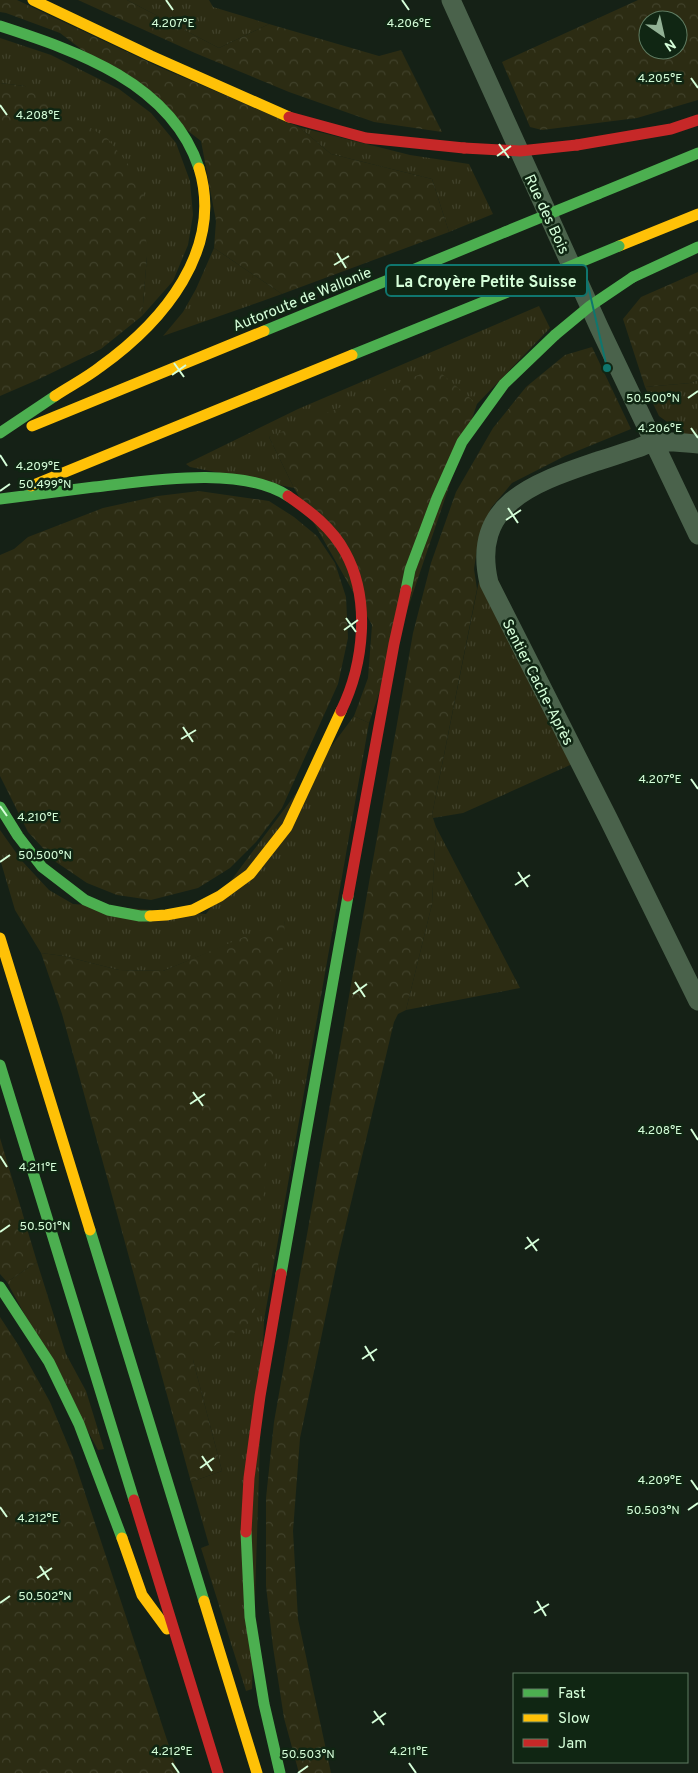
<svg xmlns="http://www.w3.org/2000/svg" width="698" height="1773" font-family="Overpass,sans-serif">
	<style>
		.grass { fill: url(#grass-tufts) }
		.forest { fill: url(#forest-crowns); fill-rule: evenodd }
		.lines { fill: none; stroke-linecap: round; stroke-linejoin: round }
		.street { stroke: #4a624b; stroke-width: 19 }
		.fast { stroke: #4caf50; stroke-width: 11 }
		.slow { stroke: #ffc107; stroke-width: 11 }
		.jam { stroke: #c62828; stroke-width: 11 }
		.fast-bridge { stroke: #4caf50; stroke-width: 11 }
		.jam-bridge { stroke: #c62828; stroke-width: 11 }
		.ticks { fill: none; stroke: #d5fed9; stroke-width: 2 }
		.labels { text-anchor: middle; stroke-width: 5; stroke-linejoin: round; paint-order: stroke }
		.street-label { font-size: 15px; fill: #d5fed9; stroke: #102613 }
		.ticks-label { font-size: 12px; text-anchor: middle; fill: #d5fed9; stroke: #102613; stroke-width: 5; stroke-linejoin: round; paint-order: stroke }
		.leader { fill: none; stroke: #0f766e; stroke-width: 2 }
		.callout-dot { fill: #0f766e; stroke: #102613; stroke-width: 2 }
		.callout { fill: #102613; stroke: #0f766e; stroke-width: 2 }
		.callout-label { font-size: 16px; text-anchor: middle; font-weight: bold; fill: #d5fed9 }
	</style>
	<defs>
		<pattern id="grass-tufts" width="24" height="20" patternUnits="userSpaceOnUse" patternTransform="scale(1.25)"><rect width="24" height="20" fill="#2c2c13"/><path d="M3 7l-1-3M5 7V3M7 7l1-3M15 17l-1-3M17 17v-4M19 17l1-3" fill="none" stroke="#40412a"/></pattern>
		<pattern id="forest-crowns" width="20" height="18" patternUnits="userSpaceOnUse" patternTransform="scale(1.25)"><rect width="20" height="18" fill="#2c2c13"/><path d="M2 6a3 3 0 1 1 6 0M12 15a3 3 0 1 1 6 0" fill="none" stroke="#40412a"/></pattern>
	</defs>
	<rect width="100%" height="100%" fill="#152116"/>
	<path class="grass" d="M127 0H209L213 7 269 24 219 48Z
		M0 38 51 55 119 89 151 113 176 143 190 181 193 215 188 245 173 281 142 316 147 256 25 86 0 83Z
		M299 127 410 155 469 164 493 214 449 232 432 179 331 154Z
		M214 248 282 294 163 336 183 312 196 289Z
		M539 306 550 328 477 404 269 437 294 488 190 467 186 464 298 409Z
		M698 380V436L685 435 659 416 645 387 690 383Z
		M485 551 579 761 463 813 433 818 432 815Z
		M354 716 369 723 264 1320 252 1689 246 1691 201 1548 209 1545 191 1482 222 1471 193 1360 285 921 163 971 119 970 64 956 41 953 15 910 0 859V830L22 861 49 890 73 904 206 914Z
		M436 827 520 988 406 1010 432 904Z
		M37 1262 66 1354 86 1391 104 1449 98 1450 7 1282Z"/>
	<path class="forest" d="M0 0H17L159 67 299 127 331 154 432 179 449 232 282 294 214 248 216 221 201 141 60 33 6 13 0 12Z
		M78 0H127L219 48 269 24 379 56 401 50 442 132 374 122 289 92 195 53Z
		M638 0H698V100L637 118 542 130 530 127 502 62ZM648 20H678V50H648Z
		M0 83 25 86 108 139 143 183 147 256 142 316 101 349 37 380 0 396Z
		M698 272V380L690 383 645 387 623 319 641 297Z
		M592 347 631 429 565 456 512 483 491 508 478 542 474 569 477 589 432 815 436 827 432 904 406 1010 398 1014 394 1022 339 1253 300 1438 293 1531 298 1619 331 1773H299L284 1718 273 1647 266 1586V1498L274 1422 413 633 431 563 456 492 493 428 526 387 565 355Z
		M435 368 477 404 369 723 354 716 368 678 372 625 294 488 269 437Z
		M199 491 269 501 294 517 317 536 335 563 346 597 348 638 338 684 282 808 256 842 230 868 198 888 151 900 117 895 87 883 56 862 28 832 0 776V555L14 549 28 537 103 508 158 496Z
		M285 920 254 1320 193 1360 222 1471 191 1482 62 1014 41 953 64 956 119 970 163 971Z
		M0 1138 37 1262 7 1282 0 1274Z
		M0 1317 19 1346 50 1402 73 1457 178 1773H0Z"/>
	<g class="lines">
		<path class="street" d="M451 0 599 327 698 535
			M698 444C684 443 670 441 656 442 650 442 644 446 638 448 625 452 612 457 598 461 537 482 470 502 489 583L608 818 698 1001"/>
		<path class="fast" d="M0 26C77 51 171 83 199 168
			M598 194 698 153
			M633 277 698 247
			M264 331 505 232
			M352 355 530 283
			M0 433 55 396
			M0 499C31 495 63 491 94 487 148 481 241 465 288 496
			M406 590 410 570 437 498 462 442 504 384 555 335
			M0 807 18 836 42 867 85 900 108 910 140 916H150
			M0 1065 134 1500
			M90 1230 204 1601
			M281 1274 348 896
			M0 1287 49 1362 79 1424 122 1538
			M246 1532 250 1617 264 1704 280 1773"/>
		<path class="slow" d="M33 0 151 56 289 117
			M619 246 698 214
			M55 396C70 386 86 378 100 367 163 322 224 250 199 168
			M32 426 264 331
			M31 486 352 355
			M150 916 166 915 193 910 220 896 250 874 287 827 341 711
			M0 938 90 1230
			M122 1538 142 1595 167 1629
			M204 1601 257 1773"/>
		<path class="jam" d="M289 117 366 138 464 148
			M577 145 671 129 698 120
			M288 496C310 511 332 528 345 552 371 599 364 664 341 711
			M348 896 394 644 406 590
			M134 1500 218 1773
			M246 1532 249 1478 260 1396 281 1274"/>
		<path class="fast-bridge" d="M505 232 598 194
			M530 283 619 246
			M555 335 590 306 633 277"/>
		<path class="jam-bridge" d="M464 148 520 151 577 145"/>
	</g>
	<path class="ticks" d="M166 0 173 10M402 0 409 10M691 78 698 88M0 105 7 115M499 144 509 158M497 156 511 146M337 253 346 268M334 265 349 256M174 363 184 377M172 375 186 365M688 398 698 391M691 428 698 438M0 455 7 466M0 491 10 484M508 508 518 523M506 520 521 510M346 618 356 632M344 630 358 620M183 727 193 742M181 739 196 730M691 779 698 789M0 806 7 816M0 862 10 855M518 872 528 887M515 885 530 875M355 982 365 997M353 994 367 984M193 1092 203 1106M190 1104 205 1094M691 1129 698 1140M0 1156 7 1167M0 1232 10 1225M527 1237 537 1251M525 1249 539 1239M365 1346 374 1361M362 1359 377 1349M202 1456 212 1471M200 1468 214 1458M691 1480 698 1490M0 1507 7 1517M688 1510 698 1503M40 1566 49 1580M37 1578 52 1568M537 1601 546 1616M0 1603 10 1596M534 1613 549 1604M374 1711 384 1725M372 1723 386 1713M172 1763 179 1773M409 1763 416 1773M298 1773 308 1766"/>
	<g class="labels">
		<g class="street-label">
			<text transform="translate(547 214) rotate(65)" y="5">Rue des Bois</text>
			<text transform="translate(302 299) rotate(-22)" y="5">Autoroute de Wallonie</text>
			<text transform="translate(538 682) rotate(63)" y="5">Sentier Cache-Après</text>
		</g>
	</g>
	<g class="ticks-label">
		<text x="173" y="27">4.207°E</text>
		<text x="409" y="27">4.206°E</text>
		<text x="660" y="82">4.205°E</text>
		<text x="38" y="119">4.208°E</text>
		<text x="653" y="402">50.500°N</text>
		<text x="660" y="432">4.206°E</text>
		<text x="38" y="470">4.209°E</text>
		<text x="45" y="488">50.499°N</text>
		<text x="660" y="783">4.207°E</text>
		<text x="38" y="821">4.210°E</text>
		<text x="45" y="859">50.500°N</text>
		<text x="660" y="1134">4.208°E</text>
		<text x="38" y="1171">4.211°E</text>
		<text x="45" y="1230">50.501°N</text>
		<text x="660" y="1484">4.209°E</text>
		<text x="653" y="1514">50.503°N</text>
		<text x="38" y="1522">4.212°E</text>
		<text x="45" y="1600">50.502°N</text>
		<text x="172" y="1755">4.212°E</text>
		<text x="409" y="1755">4.211°E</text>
		<text x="308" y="1758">50.503°N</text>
	</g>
	<path class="leader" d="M607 368L587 281"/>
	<circle class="callout-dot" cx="607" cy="368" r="5"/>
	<rect class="callout" x="386" y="265" width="201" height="31" rx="5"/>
	<g class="callout-label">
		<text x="486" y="287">La Croyère Petite Suisse</text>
	</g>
	<rect x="513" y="1673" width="175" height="90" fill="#102613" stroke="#5f7c62"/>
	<rect x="523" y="1689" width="25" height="8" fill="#4caf50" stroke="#5f7c62"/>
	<text x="558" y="1698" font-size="15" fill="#d5fed9">Fast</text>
	<rect x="523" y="1714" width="25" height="8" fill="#ffc107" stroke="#5f7c62"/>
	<text x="558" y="1723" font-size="15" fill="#d5fed9">Slow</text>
	<rect x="523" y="1739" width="25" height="8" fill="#c62828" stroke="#5f7c62"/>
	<text x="558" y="1748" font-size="15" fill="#d5fed9">Jam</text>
	<g transform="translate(663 35) rotate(146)"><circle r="24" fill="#102613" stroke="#5f7c62"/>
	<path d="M0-4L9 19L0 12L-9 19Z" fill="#92b195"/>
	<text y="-8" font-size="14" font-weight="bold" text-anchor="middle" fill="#d5fed9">N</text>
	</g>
</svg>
